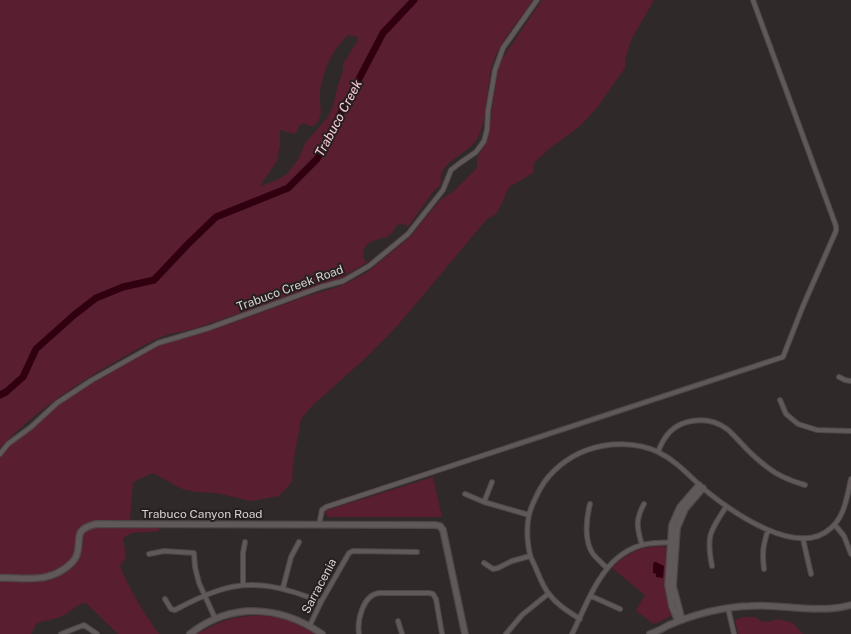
<svg xmlns="http://www.w3.org/2000/svg" width="851" height="634" font-family="'Public Sans',sans-serif">
	<style>
		.green { fill: #591e2f; fill-rule: evenodd }
		.water { fill: #310010 }
		.lines { fill: none; stroke-linecap: round; stroke-linejoin: round }
		.river { stroke: #310010; stroke-width: 7 }
		.street-casing { stroke: #4d4748; stroke-width: 6 }
		.secondary-casing { stroke: #4d4748; stroke-width: 8 }
		.street { stroke: #605859; stroke-width: 4 }
		.secondary { stroke: #605859; stroke-width: 5.5 }
		.labels { text-anchor: middle; stroke-width: 4; stroke-linejoin: round; paint-order: stroke }
		.street-label { font-size: 12px; fill: #d7d2d3; stroke: #261f20 }
		.water-label { font-size: 13px; font-style: italic; fill: #fecfd7; stroke: #261f20 }
	</style>
	<rect width="100%" height="100%" fill="#30292a"/>
	<path class="green" d="M0 0H533C519 21 496 45 491 70 486 91 488 120 477 139 468 153 444 161 441 175 440 177 441 181 441 184L432 193 408 227 404 224 397 225C394 228 393 233 390 235 386 239 380 238 375 240 365 243 359 253 366 262L371 260 341 278 194 329C186 331 178 332 170 334 155 338 134 351 120 359 76 384 35 411 0 448ZM348 35 357 37 358 40 343 64V70L337 89 333 106 328 117 305 143 299 158 287 174 275 181 260 186 277 161 280 145V130L295 134 298 130 299 126 304 123 309 126H313C325 119 319 105 320 94 320 89 321 83 323 78 327 62 335 47 348 35Z
		M542 0H654L631 40 625 59V68L596 109 579 127 550 148 534 163 533 173 509 187 500 207 496 214 487 219 398 325 369 355 312 406 301 419 293 464 292 482 279 496 251 501 216 493 196 492 182 489 153 473 133 482 130 520H103V522C89 525 77 524 76 541 76 546 76 551 74 556 72 560 68 562 65 565 46 580 23 576 0 576V457L7 447 67 398 161 343 220 327 307 296 341 286 366 273 410 237 440 200 454 191 477 168V159L488 136 497 74 502 59Z
		M433 477 442 517H328L325 513 327 510Z
		M94 528H159V531L132 533 123 538 126 557 120 566C130 591 143 612 159 634H118L86 603C75 604 73 611 64 615 54 620 44 620 36 624L31 634H0V580L43 581 55 577 78 559 83 534 88 530Z
		M662 546 667 549 668 552 666 586 668 602 672 613 669 617 654 624 636 611 645 595 612 568C624 554 644 545 662 546Z
		M266 615C283 619 300 623 315 634H197C224 619 235 616 266 615Z
		M743 617H756L760 621 768 622 778 619 793 623 803 634H738L735 620Z"/>
	<path class="water" d="M654 562H656L664 566 663 578 656 577V574L653 573V565Z"/>
	<g class="lines">
		<path class="river" d="M0 395 6 392 23 377 36 349 74 315 96 298 123 287 154 280 188 244 216 217 288 188 317 159 383 33 414 0"/>
		<g class="street-casing">
			<path id="street" d="M839 377 845 380 851 381
				M780 400 786 414 798 424 817 430 851 431
				M658 452C660 447 662 442 665 438 678 418 708 415 727 429 732 433 737 439 742 444 749 452 758 460 767 467 778 476 791 481 805 485
				M0 454 8 444 31 427 57 403 92 380 158 343 209 328 321 287 343 281 369 266 408 234 443 190 451 170 460 163 476 152 484 141 487 130 488 111 495 70 503 48 537 0
				M465 494 484 502 529 515
				M484 502 492 482
				M590 504C586 519 584 541 593 554 597 559 603 564 607 568
				M319 525 322 510 326 507 783 357 803 306 836 231V226L753 0
				M835 525 844 536 851 554
				M803 539 811 574
				M642 545C637 528 635 520 644 504
				M149 554 164 551 194 553 195 567 199 583 215 618
				M484 563 493 569 498 568 512 561 530 556
				M712 566C706 536 710 531 726 507
				M764 569C762 553 763 545 768 530
				M243 585V553L245 542
				M283 588 291 557 299 542
				M591 596 620 609
				M165 599 171 609 175 610C188 603 202 596 217 591 253 578 287 588 321 602
				M728 608 734 634
				M580 619C569 612 557 605 549 594 542 586 538 572 533 562 527 551 526 527 529 515 531 506 536 497 540 489 550 471 568 457 587 450 609 442 637 442 658 452 677 461 690 477 705 490 732 512 798 559 831 528 845 516 847 496 851 479
				M398 621 402 634
				M310 625 321 602 349 553 353 551 417 552
				M61 634 84 625 97 634
				M359 634C357 620 363 595 379 593H429L433 594 436 599 442 634
				M506 634 522 615 548 594
				M572 634C591 596 605 547 654 543 660 543 667 542 673 543"/>
		</g>
		<g class="secondary-casing">
			<path id="secondary" d="M0 578C16 577 34 581 49 576 58 574 72 565 76 557 83 540 71 530 96 524L435 525 440 526 443 530 465 634
				M682 620 673 586 677 528 685 509 703 488
				M678 621 672 606 668 585 672 525 680 507 699 485
				M190 634C231 602 280 605 322 634
				M650 634C657 632 663 628 669 625 695 614 722 607 750 606 783 604 819 614 851 605"/>
		</g>
		<use href="#street" class="street"/>
		<use href="#secondary" class="secondary"/>
	</g>
	<g class="labels">
		<g class="street-label">
			<text transform="translate(290 288) rotate(-20)" y="4">Trabuco Creek Road</text>
			<text x="202" y="518">Trabuco Canyon Road</text>
			<text transform="translate(319 586) rotate(-62)" y="4">Sarracenia</text>
		</g>
		<g class="water-label">
			<text transform="translate(338 118) rotate(-62)" y="5">Trabuco Creek</text>
		</g>
	</g>
</svg>
